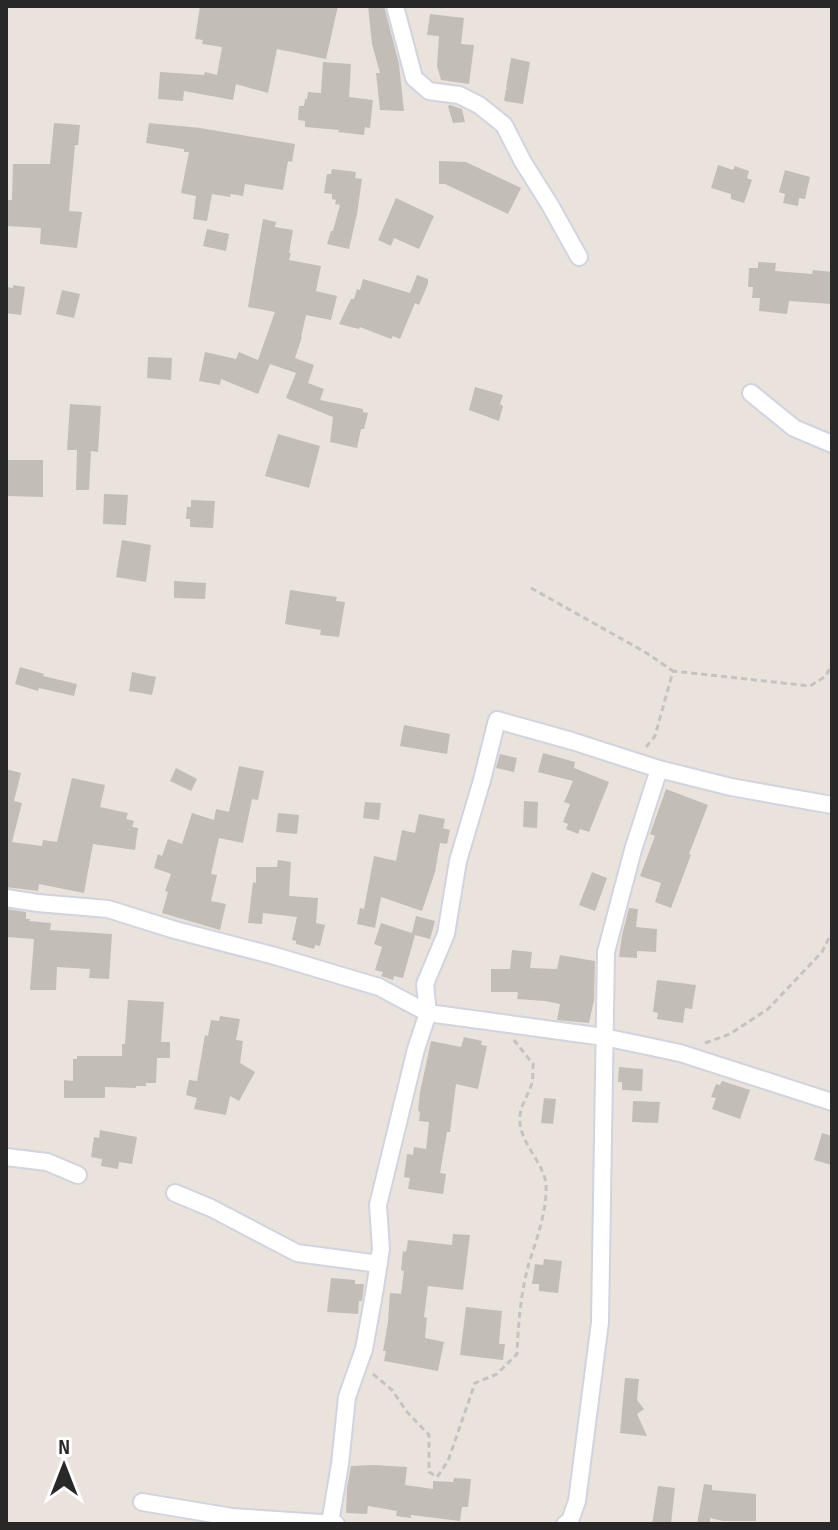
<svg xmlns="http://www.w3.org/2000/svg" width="838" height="1530" font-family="'Sofia Sans Condensed',sans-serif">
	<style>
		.building { fill: #c2bdb7 }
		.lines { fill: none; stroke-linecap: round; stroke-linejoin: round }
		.minor-casing { stroke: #d0d3e0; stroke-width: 20 }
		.path { stroke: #c3c3c3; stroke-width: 3; stroke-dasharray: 6 4; stroke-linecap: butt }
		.minor { stroke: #fff; stroke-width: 16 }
	</style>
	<rect width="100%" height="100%" fill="#eae3db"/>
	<path class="building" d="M200 6H338L326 59 277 49 268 93 236 84 233 100 184 91 183 101 158 99 160 72 204 75 205 72 217 75 222 47 202 44 203 40 195 39Z
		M368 6H384L399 64 404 111 380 110 376 73H380L372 44Z
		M430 14 464 18 461 44 474 45 469 84 441 80 437 66 439 36 427 35Z
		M511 58 530 62 523 104 504 101 506 89 508 88H506Z
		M323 62 351 64 349 97 373 100 370 128 365 127 364 135 338 132 339 130 305 127V121L298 120 299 106H304L305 99H307L308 92 321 93Z
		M450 105 462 109 465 122 453 123 448 106Z
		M54 123 80 125 78 145H75L69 211 82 212 77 248 40 244 41 228 6 226V200H12L13 164H50Z
		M149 123 200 128 295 144 292 162 288 161 283 190 245 184 243 196 231 194 230 197 212 194 207 221 193 219 196 196 181 193 189 152H184V149L146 143Z
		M439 161 466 162 521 188 508 214 445 184H439Z
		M718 165 733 170 735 166 749 171 747 178 752 180 744 203 731 199V194L711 188Z
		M332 169 356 172 355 178 362 179 357 214 349 249 327 244 331 231H333L340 205 335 204 336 200 332 199V194L324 193 327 174H331Z
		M785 170 810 177 805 199 799 198 798 206 783 203 785 194 779 192Z
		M396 198 434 216 419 249 394 238 391 246 378 240Z
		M263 219 276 222 275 227 293 230 289 253H291L289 260 321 266 316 291 337 296 331 320 306 315 301 337H302L295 358 314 365 308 383 324 389 320 400 363 409V412L368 413 364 429H361L357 448 330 442 333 417 286 398 296 373 270 364 258 394 221 379 220 385 199 381 205 352 236 359 239 352 258 360 275 312 248 307Z
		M207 229 229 234 226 251 203 246Z
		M758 262 776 263 775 271 812 274 813 270 832 272V304L789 301 787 314 759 311 760 298H752L753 287H748L749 268H758Z
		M417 275 428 279V284L419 305 415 303 400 339 393 336 391 339 360 327 359 329 339 324 351 299H354L357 289 360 290 363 279 410 293Z
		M13 285 25 287 21 315 6 313V287L13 288Z
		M62 290 80 294 74 318 56 314Z
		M148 357 172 358 171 380 147 378Z
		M475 387 503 395 500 404 503 406 499 421 469 410Z
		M70 404 101 406 98 452 91 451 89 490H76L77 450H67Z
		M278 434 320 446 309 488 265 476Z
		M7 460H43V497L7 496Z
		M104 494 128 495 126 525 103 524Z
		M191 500 215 501 213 528 190 527V519H186L187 507H191Z
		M122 540 151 545 146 582 116 577Z
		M174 581 206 583 205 599 174 598Z
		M290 590 337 597 336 601 345 602 339 637 320 635 321 630 285 624Z
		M20 667 44 674 43 676 77 684 74 696 39 688 38 691 15 684Z
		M132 672 156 677 152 695 129 691Z
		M404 725 450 734 447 754 400 746Z
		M543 753 575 762 574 768 609 782 589 832 580 829 578 834 566 829 568 824 563 822 570 804 564 802 573 781 538 772Z
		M500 754 517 758 514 772 496 768Z
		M239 766 264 771 258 800 252 799 243 843 219 838 211 874 217 875 211 901 226 904 220 930 162 913 168 892 165 891 171 874 154 868 158 854 162 856 168 839 182 844 192 813 214 820 216 809 229 812Z
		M176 768 197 779 191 791 170 781Z
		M6 769 21 773 14 801 22 803 12 842 42 846 43 840 57 842 72 778 105 785 100 807 128 813 126 819 134 821 132 827 138 828 135 850 93 844 84 893 39 884 38 891 6 887Z
		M666 789 708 805 689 854 691 855 671 908 655 902 661 883 640 876 655 836 650 834Z
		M524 801 538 802 537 828 523 827Z
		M365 802 381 803 379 820 363 818Z
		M278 813 299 815 297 834 276 832Z
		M419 814 445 819 443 828 450 830 447 844 440 843 435 872 422 911 381 897 375 928 357 924 360 908 364 909 374 856 396 861 402 830 415 833Z
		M278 860 291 862 289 896 318 898 316 923 325 925 320 946 315 945 314 949 296 944V941L292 940 297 917 263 913 262 924 248 923 253 882 256 883V867H277Z
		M592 872 607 878 595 911 579 905Z
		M629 908 638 909 636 927 657 929 656 952 637 951V958L619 957 622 935Z
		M6 909 26 912V919H30L29 921 51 923 50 930 112 934 109 979 89 978 90 969 57 967 56 990H30L34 939 6 937Z
		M416 916 435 921 430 939 415 935 403 978 394 976 393 980 381 976 383 972 375 970 382 947 374 944 381 923 412 933Z
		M512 950 532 952 530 968 557 969 560 955 595 961 594 1000 589 1023 557 1020 560 1004 545 1001 517 999 518 992H491V969H510Z
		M657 980 696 985 692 1009 685 1008 683 1023 657 1019 658 1013 653 1012Z
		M128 1000 164 1002 161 1042H170V1058H157L156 1083H146V1086H136V1088L105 1087V1098H64V1080L73 1081V1059H77V1056H122V1044H125Z
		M220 1016 240 1019 236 1040 243 1041 240 1063 255 1072 239 1101 230 1096 226 1115 194 1109 197 1098 186 1095 189 1080 197 1081 205 1035 208 1036 211 1020 219 1021Z
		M464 1037 482 1041 481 1045 487 1046 478 1089 456 1084 450 1132H447L440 1173 446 1174 443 1194 408 1189 410 1178 404 1177 407 1154 413 1155 414 1147 426 1149 429 1122 419 1121 420 1112 418 1111 420 1092 431 1041 461 1047Z
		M619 1067 643 1069 642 1091 622 1090V1082H618Z
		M722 1081 750 1090 740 1119 712 1109 716 1098 711 1097 716 1084 720 1085Z
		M544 1098 556 1099 553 1124 541 1123Z
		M633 1101 660 1102 658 1123 632 1122Z
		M100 1130 137 1137 132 1164 119 1162 118 1169 101 1166 102 1159 91 1157 94 1137 99 1138Z
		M822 1133 832 1136V1165L814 1160Z
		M453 1234 470 1235 463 1290 428 1286 424 1317 427 1318 425 1338 444 1342 438 1371 384 1361 386 1351H383L388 1322 390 1293 401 1294 404 1271 401 1270 403 1251 406 1252 408 1240 452 1245Z
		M544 1259 562 1261 558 1293 539 1291V1284H532L535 1264 543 1265Z
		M331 1278 355 1280V1284H364L362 1301H359L358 1314 327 1312Z
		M466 1307 502 1311 499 1344H505L503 1360 460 1355Z
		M625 1378 639 1379 637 1400 644 1409 637 1414 647 1436 620 1433Z
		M374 1465 407 1467 405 1485 433 1489V1481L453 1482 454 1478 471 1479 468 1507H462L460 1521 411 1515V1518L396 1516 397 1511 368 1506 367 1514 346 1513 347 1488 351 1466Z
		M704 1484 712 1485V1493V1490L756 1494V1521H723L710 1518V1524H697Z
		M658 1486 675 1488 671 1524H652Z"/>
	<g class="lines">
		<g class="minor-casing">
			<path id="minor" d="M395 6 414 78 429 91 459 95 479 105 504 125 523 162 550 205 579 257
				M751 393 794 428 832 444
				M6 898 38 903 108 909 175 930 275 956 379 987 428 1013 604 1037 680 1053 832 1102
				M6 1157 47 1162 78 1175
				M175 1193 211 1208 297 1253 379 1264
				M142 1502 232 1517 336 1524
				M330 1523 340 1464 347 1397 364 1349 374 1294 381 1249 378 1205 416 1049 428 1013 425 984 446 934 458 861 482 780 497 720 572 741 659 769 731 787 832 805
				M565 1524 570 1521 577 1501 600 1322 606 952 633 850 659 769"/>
		</g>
		<path class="path" d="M531 588 645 652 673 671
			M646 747 655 736 673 671 810 686 826 676 832 663
			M705 1043 730 1034 768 1009 822 952 832 932
			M373 1374 392 1390 407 1412 429 1435V1472L437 1477 448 1461 475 1383 497 1374 517 1354C518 1324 521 1292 529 1263 537 1238 547 1211 546 1185 545 1165 522 1145 520 1123 518 1108 528 1096 532 1083 533 1077 533 1070 533 1064L514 1040"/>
		<use href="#minor" class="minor"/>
	</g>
	<rect width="838" height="1530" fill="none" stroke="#282828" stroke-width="16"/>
	<g transform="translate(64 1466)" stroke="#ffffff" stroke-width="6" paint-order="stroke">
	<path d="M0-6L14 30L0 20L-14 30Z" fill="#282828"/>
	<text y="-12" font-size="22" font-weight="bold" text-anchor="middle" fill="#282828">N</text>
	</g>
</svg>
